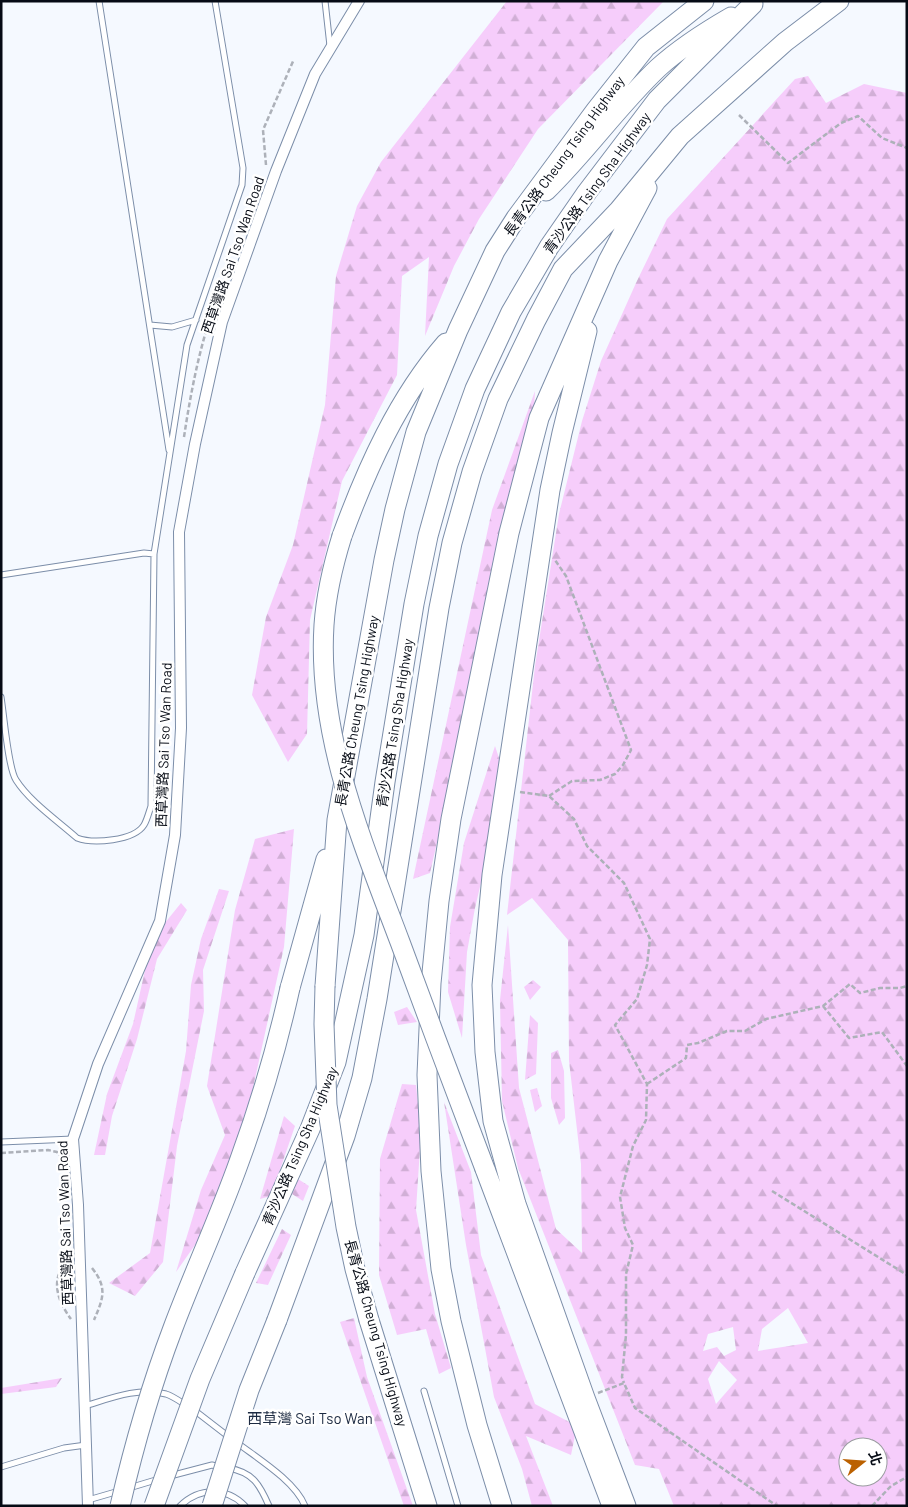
<svg xmlns="http://www.w3.org/2000/svg" width="908" height="1507" font-family="Barlow,'Noto Sans TC',sans-serif">
	<style>
		.forest { fill: url(#forest-firs); fill-rule: evenodd }
		.lines { fill: none; stroke-linecap: round; stroke-linejoin: round }
		.lane-casing { stroke: #7c8ea9; stroke-width: 7 }
		.street-casing { stroke: #7c8ea9; stroke-width: 12 }
		.highway-casing { stroke: #7c8ea9; stroke-width: 21 }
		.path { stroke: #adb1b9; stroke-width: 2.5; stroke-dasharray: 5 2.5; stroke-linecap: butt }
		.lane { stroke: #fff; stroke-width: 5 }
		.street { stroke: #fff; stroke-width: 10 }
		.highway { stroke: #fff; stroke-width: 19 }
		.highway-bridge-casing { stroke: #7c8ea9; stroke-width: 21; stroke-linecap: butt }
		.highway-bridge { stroke: #fff; stroke-width: 19 }
		.labels { text-anchor: middle; stroke-width: 5; stroke-linejoin: round; paint-order: stroke }
		.street-label { font-size: 14px; fill: #060b15; stroke: #fff }
		.neighbourhood-label { font-size: 15px; fill: #1d2b42; stroke: #fff }
	</style>
	<defs>
		<pattern id="forest-firs" width="22" height="20" patternUnits="userSpaceOnUse" patternTransform="scale(1.25)"><rect width="22" height="20" fill="#f6cdfb"/><path d="M5 1l3.5 6h-7zM16 11l3.5 6h-7z" fill="#d1afd6"/></pattern>
	</defs>
	<rect width="100%" height="100%" fill="#f5f9ff"/>
	<path class="forest" d="M507 1H664L538 129 479 219 454 266 425 336 429 257 402 276 397 375 342 481 310 620 307 734 288 762 252 695 266 617 293 545 325 405 336 276 357 206 381 162Z
		M808 76 826 103 864 84 907 93V1506H674L659 1469 635 1465 518 1168 502 1101 500 1000 508 925 519 1088 556 1229 582 1253 581 1164 569 1061 568 940 532 898 507 915 535 666 559 514 582 421 601 361 636 283 667 219 795 79ZM788 1308 808 1343 758 1351 762 1329ZM733 1327 736 1350 724 1356 717 1347 703 1351 708 1334ZM719 1361 737 1380 716 1404 708 1379ZM848 1447H878V1477H848Z
		M535 391 533 426 496 549 481 650 430 873 413 879 492 510Z
		M495 746 500 761 487 857 475 908 467 952 462 1038 448 992 450 927 464 843Z
		M294 829 284 947 245 1124 214 1218 176 1272 201 1190 225 1135 207 1086 235 910 255 839Z
		M219 889 229 891 203 970 204 1011 177 1146 163 1262 135 1296 109 1283 150 1253 186 1051 191 985 201 939Z
		M181 903 187 910 157 959 137 1039 112 1116 105 1155H94L107 1094 133 1024 152 939Z
		M533 980 541 987 530 1000 524 987Z
		M407 1007 417 1022 398 1025 394 1012Z
		M530 1015 538 1023 536 1074 525 1080Z
		M558 1050 564 1071 565 1118 559 1125 551 1098V1053Z
		M402 1084 416 1085 421 1133 416 1210 435 1314 451 1368 439 1374 426 1329 397 1335 379 1275 380 1159Z
		M537 1088 542 1106 535 1112 530 1090Z
		M444 1102 471 1172 481 1255 535 1404 577 1426 571 1455 526 1436 553 1506H532L522 1469 494 1397 466 1245Z
		M284 1116 295 1126 271 1196 260 1199Z
		M298 1179 309 1186 303 1201 292 1194Z
		M282 1229 291 1235 268 1285 256 1283Z
		M354 1318 367 1377 413 1506H404L340 1322Z
		M62 1378 56 1387 1 1394V1388Z"/>
	<g class="lines">
		<g class="lane-casing">
			<path id="lane" d="M99 1 169 450
				M325 1 330 46
				M150 325 172 327 196 320
				M1 575 144 553 154 554
				M1 697C4 715 8 768 16 780 30 802 58 821 77 838 93 844 134 841 144 825 147 820 149 812 151 806L154 554 187 345 242 185 243 168 215 1
				M1 1142 73 1139
				M424 1391 458 1506
				M85 1406C111 1398 138 1387 166 1394 173 1396 181 1402 187 1406
				M194 1410 229 1437
				M236 1442C257 1458 295 1481 305 1506
				M1 1467 64 1448 86 1445
				M228 1468C253 1472 260 1485 269 1506
				M170 1476 212 1465 220 1467
				M129 1488 159 1479
				M88 1500 119 1491
				M180 1506C199 1487 227 1487 245 1506"/>
		</g>
		<g class="street-casing">
			<path id="street" d="M88 1506 78 1205 73 1139 98 1064 160 921 175 835 181 728 179 532 195 444 222 322 276 171 315 74 359 1"/>
		</g>
		<g class="highway-casing">
			<path id="highway" d="M546 191C586 152 618 106 658 68 680 48 705 32 731 17
				M587 331 562 433 550 490 492 875 482 985 485 1052 493 1121 516 1204 585 1398 626 1506
				M342 536C367 468 398 398 446 343
				M325 986 337 820 384 560 395 509 416 432 458 330 495 251 516 218 596 110 646 47 704 1
				M290 988 326 859
				M485 1169 612 1506
				M245 1273 310 1129 336 1062 364 935 385 782 414 604 428 536 448 464 475 389 511 312 549 247 587 192 657 100 753 4
				M277 1320 345 1136 362 1078 377 999 439 608 452 543 472 472 498 399 536 320 563 269 619 210 680 136 785 42 839 1
				M369 1320 427 1506
				M502 1506 477 1425 451 1321 441 1269 431 1171 427 1075 431 983 439 901 451 819 509 533 539 418 608 261 647 188"/>
		</g>
		<path class="path" d="M739 115 788 163 841 123 858 116 882 138 907 148
			M266 165 263 130 294 59
			M184 437C191 391 200 344 216 301
			M520 792 549 796 574 819 587 846 624 883 650 939 647 965 637 999 615 1025 647 1084 646 1120 633 1146 620 1197 625 1228 633 1245 626 1274V1335L622 1377 624 1383
			M549 796 572 781 600 780 615 774 623 765 631 750 566 576 555 560
			M823 1006 849 1038 882 1032 907 1066
			M647 1084 686 1058 687 1045 698 1043 727 1031H745L766 1019 823 1006 850 984 860 993 880 988H900L907 986
			M1 1153 48 1150 57 1152 64 1160
			M772 1191 907 1275
			M69 1262C66 1265 61 1270 59 1274 53 1290 62 1307 71 1319
			M92 1268C108 1288 103 1299 94 1320
			M598 1393 624 1383 635 1408 777 1506
			M872 1506 891 1486 907 1477"/>
		<use href="#lane" class="lane"/>
		<use href="#street" class="street"/>
		<use href="#highway" class="highway"/>
		<g class="highway-bridge-casing">
			<path id="highway-bridge" d="M342 536C333 565 326 595 324 625 317 736 362 841 400 942 428 1018 456 1093 485 1169
				M325 986 324 1024 327 1105 346 1227 355 1269 369 1320
				M120 1506C134 1445 151 1386 173 1328 194 1272 219 1218 239 1162 260 1105 277 1047 290 988
				M154 1506 200 1379 245 1273
				M212 1506 249 1390 277 1320"/>
		</g>
		<use href="#highway-bridge" class="highway-bridge"/>
	</g>
	<g class="labels">
		<g class="street-label">
			<text transform="translate(564 156) rotate(-54)" y="5">長青公路 Cheung Tsing Highway</text>
			<text transform="translate(597 183) rotate(-54)" y="5">青沙公路 Tsing Sha Highway</text>
			<text transform="translate(233 255) rotate(-71)" y="5">西草灣路 Sai Tso Wan Road</text>
			<text transform="translate(357 711) rotate(-80)" y="5">長青公路 Cheung Tsing Highway</text>
			<text transform="translate(395 723) rotate(-81)" y="5">青沙公路 Tsing Sha Highway</text>
			<text transform="translate(164 745) rotate(-88)" y="5">西草灣路 Sai Tso Wan Road</text>
			<text transform="translate(300 1146) rotate(-67)" y="5">青沙公路 Tsing Sha Highway</text>
			<text transform="translate(65 1223) rotate(-92)" y="5">西草灣路 Sai Tso Wan Road</text>
			<text transform="translate(376 1333) rotate(74)" y="5">長青公路 Cheung Tsing Highway</text>
		</g>
		<g class="neighbourhood-label">
			<text x="310" y="1424">西草灣 Sai Tso Wan</text>
		</g>
	</g>
	<rect width="908" height="1507" fill="none" stroke="#060b15" stroke-width="5"/>
	<g transform="translate(863 1462) rotate(73)"><circle r="24" fill="#ffffff" stroke="#9b9da1"/>
	<path d="M0-4L9 19L0 12L-9 19Z" fill="#bb6100"/>
	<text y="-8" font-size="14" font-weight="bold" text-anchor="middle" fill="#060b15">北</text>
	</g>
</svg>
